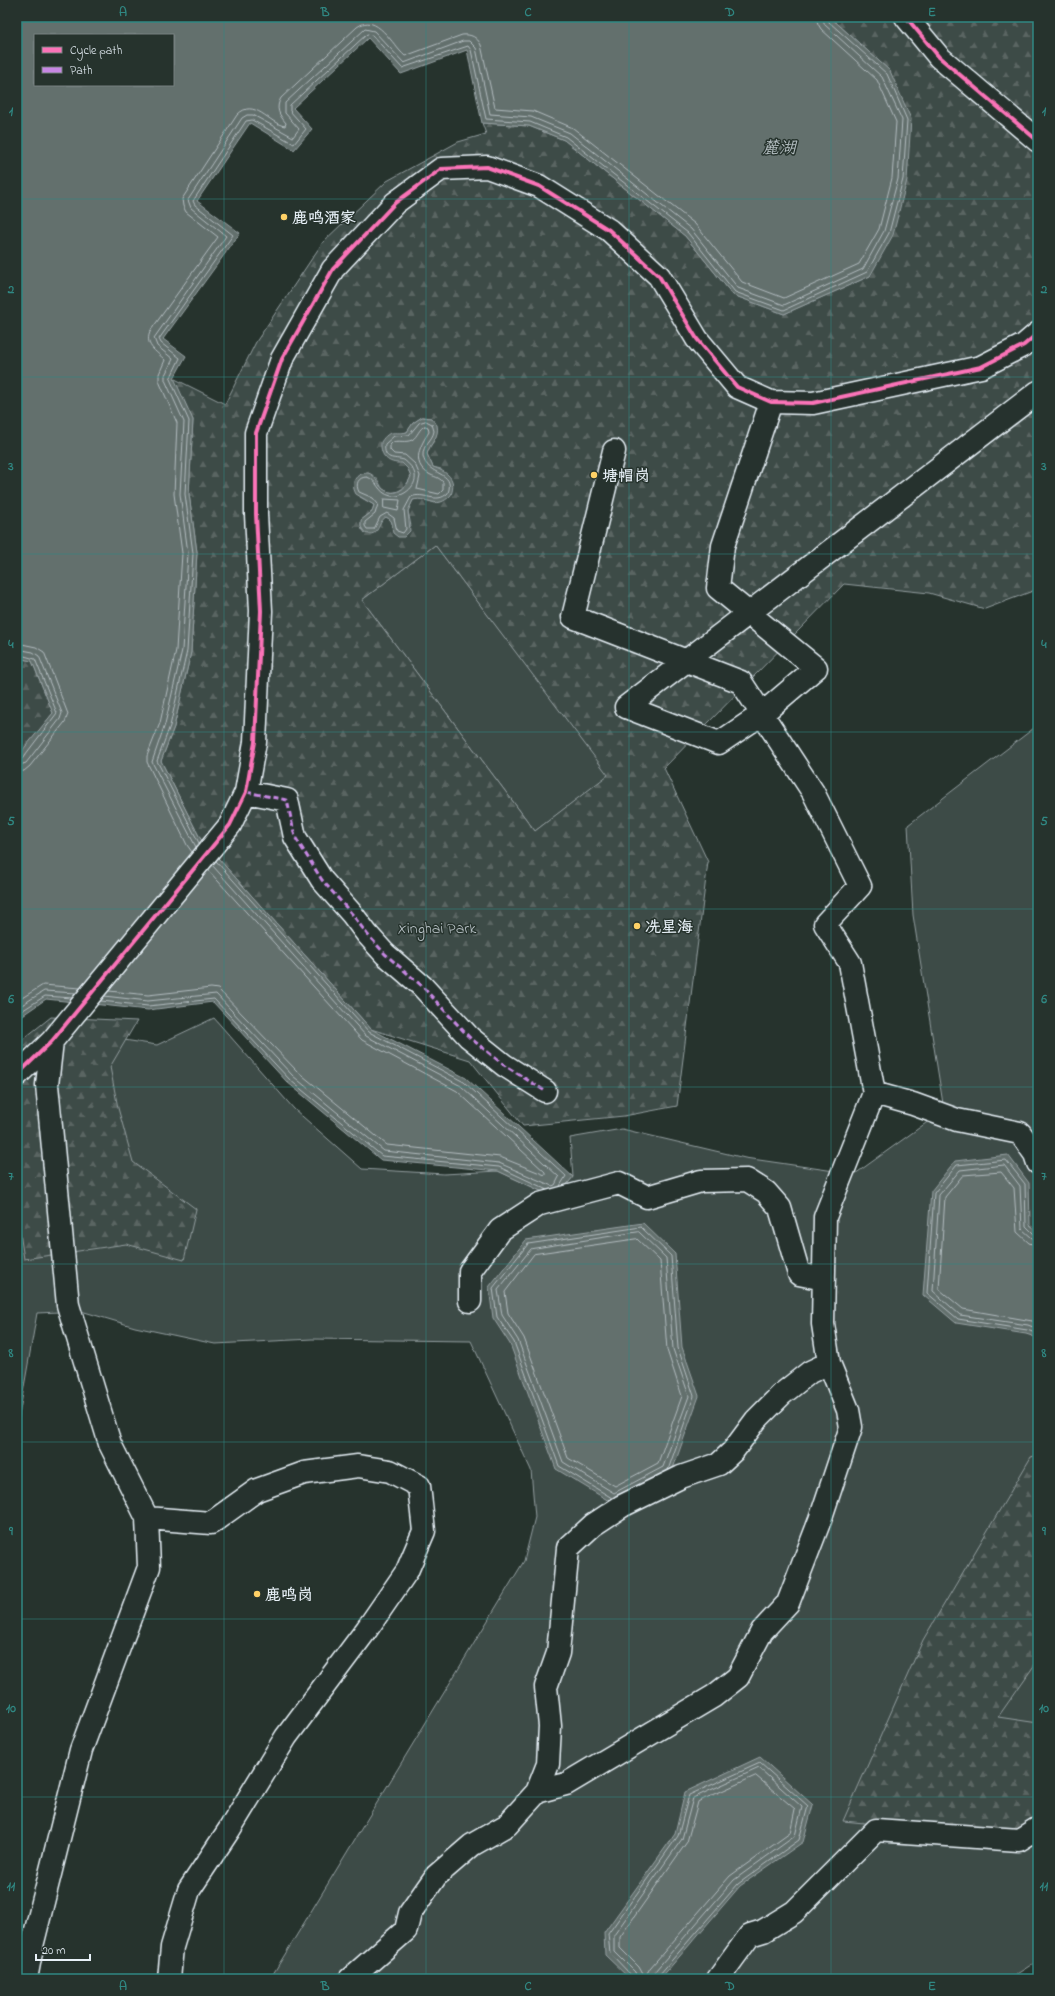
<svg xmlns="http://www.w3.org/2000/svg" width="1055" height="1996" font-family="'Indie Flower','LXGW WenKai TC',sans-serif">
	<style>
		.green { fill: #3e4b47; stroke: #939ea0 }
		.forest { fill: url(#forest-firs); stroke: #939ea0; fill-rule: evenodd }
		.water { fill: #636f6d; stroke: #98a3a5; fill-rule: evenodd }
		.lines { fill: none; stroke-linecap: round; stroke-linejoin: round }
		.shore { stroke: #b3bdc0; stroke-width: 1 }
		.minor-casing { stroke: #e8f1f8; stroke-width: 25 }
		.minor { stroke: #26332d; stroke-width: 22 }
		.quiet { stroke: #c787e3; stroke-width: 3; stroke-dasharray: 6 3; stroke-linecap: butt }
		.cycleway-casing { stroke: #26332d; stroke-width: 6 }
		.cycleway { stroke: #fb73b8; stroke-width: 4 }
		.grid { fill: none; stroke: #308883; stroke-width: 1; stroke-opacity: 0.55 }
		.poi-dot { fill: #ffd166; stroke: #26332d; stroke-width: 1.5 }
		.labels { text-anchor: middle; stroke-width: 3; stroke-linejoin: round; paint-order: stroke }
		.poi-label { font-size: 16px; font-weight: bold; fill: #e8f1f8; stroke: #26332d; text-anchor: start }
		.park-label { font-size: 16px; fill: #b5bfc3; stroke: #26332d }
		.water-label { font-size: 17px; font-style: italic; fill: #b3bdc0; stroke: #26332d }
		.neatline { fill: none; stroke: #308883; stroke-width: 1.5 }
		.grid-label { font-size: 13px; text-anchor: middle; font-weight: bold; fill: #308883 }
	</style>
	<defs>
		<pattern id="forest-firs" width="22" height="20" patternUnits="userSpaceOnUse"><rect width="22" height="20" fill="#3e4b47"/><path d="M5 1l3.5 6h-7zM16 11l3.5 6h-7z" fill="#5a6562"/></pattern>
	</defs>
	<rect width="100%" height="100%" fill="#26332d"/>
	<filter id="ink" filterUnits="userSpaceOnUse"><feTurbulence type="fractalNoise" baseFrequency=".025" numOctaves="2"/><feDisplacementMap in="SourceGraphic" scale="8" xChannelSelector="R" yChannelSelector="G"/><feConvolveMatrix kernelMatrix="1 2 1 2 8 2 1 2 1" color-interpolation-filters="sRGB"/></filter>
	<g filter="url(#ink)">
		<path class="green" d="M435 545 609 775 535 831 362 600Z
			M1038 725V1965H1031L1009 1979H270L524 1561 535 1517 531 1470 471 1341 312 1339 215 1344 135 1327 81 1311 37 1313 17 1427V1071L91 1035 157 1045 214 1018 294 1109 362 1169 444 1174 498 1171 556 1198 573 1177 570 1138 622 1129 745 1158 855 1174 944 1110 913 915 908 825Z"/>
		<path class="forest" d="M830 17H1038V589L985 609 929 593 844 584 664 768 708 862 677 1106 624 1116 523 1126 470 1060 371 1029 200 838 161 761 174 727 191 652 197 552 189 494 193 420 173 378 225 404 256 342 323 242 387 181 458 142 486 134 482 123 529 126 564 140 685 236 733 295 784 314 870 276 890 71ZM422 417 431 418 434 441 430 446 427 454 433 467 441 469 435 503 419 498 413 500 408 511 411 526 394 533C391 526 395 521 386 517L362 530C358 521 365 516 372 512L374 505 360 497 376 477C378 480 380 486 383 489 395 498 407 487 411 476L408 469 402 463 403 433 407 432 413 423ZM435 545 608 775 535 831 362 600Z
			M17 658 32 661 53 713 19 757H17Z
			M51 1017 137 1021 110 1067 118 1108 133 1162 196 1209 184 1260 126 1244 24 1259 17 1213V1044Z
			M1038 1455V1660L998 1717 1038 1723V1837L1035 1839 843 1821 923 1640 1031 1457Z"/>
		<path class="water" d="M17 17H830L890 71 911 119 907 180 893 235 870 276 784 314 733 295 685 236 564 140 529 126 482 123 467 50 401 74 368 38 293 108 312 129 294 150 250 123 197 201 240 233 163 339 186 356 174 378 193 420 189 494 197 552 191 652 174 727 161 761 200 838 371 1029 466 1078 573 1177 556 1198 498 1171 381 1160 287 1082 213 1002 148 1010 46 999 17 1019V757L53 713 32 661 17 658ZM35 35H173V85H35Z
			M422 417 431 418 437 425C440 437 430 443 427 454L433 467C447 472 457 478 451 495 436 511 429 496 413 500L408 511 410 531 404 537H398L393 533C391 526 395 521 386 517 377 522 380 538 365 533L361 527V520L372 512 374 505 356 494C350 483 355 473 368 473 377 475 376 484 383 489 396 498 407 488 411 476L408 469 402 463C388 464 380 456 381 442 390 428 395 435 407 432L413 423Z
			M1008 1155 1029 1183 1030 1225 1038 1232V1338L1026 1334 956 1323 923 1295 931 1191 955 1161Z
			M643 1223 675 1254 682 1347 699 1396 671 1474 614 1504 556 1469 510 1344 493 1318 489 1287 526 1240Z
			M760 1757 813 1805 803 1842 740 1886 661 1978 630 1979 605 1955 604 1933 675 1834 685 1792Z"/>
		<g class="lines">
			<path class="shore" d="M426 421 432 424 434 431C433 440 422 445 423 456 427 477 456 470 448 493 436 505 424 491 411 497L404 510 406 529 403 533 397 531 394 518 387 513 380 517 374 529H367L365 526V522L375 514 378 504 373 498 359 492C355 484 358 477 367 477 378 480 377 493 391 496 402 498 417 487 415 475 414 469 409 464 404 460 394 457 383 461 385 444L394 436 409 435 419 423Z
				M425 426 428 427 429 432C421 444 410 463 429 474 434 477 439 477 443 482V490L439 494 417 489 420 476 415 464 405 455 394 454 390 450V445L393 442C399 440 405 443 412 440 418 436 419 428 425 426Z
				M384 499 400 500 398 511 384 508Z
				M17 643 36 647 44 652 68 714 65 722 30 766 24 771 17 772
				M17 649 33 652 39 656 62 713 60 719 26 763 17 766
				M17 654 35 659 57 713 22 759 17 761
				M199 843 157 761 170 726 187 651 193 553 185 494 189 421 170 379 180 358 161 343 159 339 233 235 195 205 193 201 246 121 252 120 294 144 306 129 290 111V105L367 34 372 35 402 68 468 46 471 50 486 119 530 122 566 137 688 233 735 292 784 310 867 272 889 233 903 179 907 120 887 74 829 22 827 17
				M196 847 152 762 165 724 182 650 188 553 180 494 184 422 165 380V375L173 359 157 346 154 338 226 236 191 208 188 200 242 118 247 115H253L293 137 299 129 285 113V103L365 29 374 31 404 63 463 41H469L476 48 490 114 531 117 570 133 691 229 738 288 784 305 863 269 884 231 898 179 902 120 882 77 825 25 822 17
				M192 852 187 845 147 762V756L160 723 176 650 182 553 174 494 177 423 159 381V374L165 360C156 351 143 345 151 330L218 237 186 212 183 206 182 199 237 115C254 97 269 124 285 126L286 123C279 115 275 108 281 98L357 27C377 12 392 45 405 56L462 35C471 34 477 37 481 45L495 108 533 111 573 128 695 224 742 282 784 298 859 264 879 229 892 178 896 122 877 80 821 29 818 24 816 17
				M216 861 369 1032 464 1082 566 1176 560 1186
				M109 991 148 995 211 988 218 989 297 1071 387 1145 500 1157 545 1175V1172L457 1091 362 1040 208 870
				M104 996 148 1001 216 994 293 1076 384 1151 499 1163 552 1186 555 1185 559 1177 461 1086 366 1036 212 865
				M17 1001 43 985 80 988
				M101 1001 148 1006 214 999 290 1080 382 1156 499 1167 548 1190
				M17 1008 44 991 76 993
				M17 1014 45 996 72 998
				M639 1232 666 1258 673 1349 689 1396 663 1467 614 1493 563 1462 518 1340 502 1315 498 1290 531 1249Z
				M1038 1235 1034 1234 1026 1226 1025 1184 1006 1160 957 1165 934 1193 927 1293 958 1319 1027 1330 1038 1334
				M637 1239 660 1261 667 1350 682 1396 658 1463 615 1486 568 1458 524 1338 508 1313 505 1292 534 1254Z
				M1038 1240 1032 1238 1022 1229 1020 1186 1004 1165 960 1170 939 1195 933 1291 960 1315 1028 1325 1038 1329
				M1038 1246 1029 1243 1017 1232 1014 1188 1001 1172 963 1175 945 1197 939 1289 963 1309 1038 1322
				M612 1498 559 1466 514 1342 497 1317 493 1288 528 1244 641 1227 671 1256 678 1348 694 1396 668 1470
				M756 1776 795 1809 790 1833 730 1876 650 1968 646 1975 644 1976 639 1967 620 1948V1937L687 1842 698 1802Z
				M632 1979 631 1975 610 1953 608 1934 678 1836 689 1795 760 1763 808 1806 799 1840 738 1884 659 1975 658 1979
				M637 1979 635 1972 614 1951V1935L682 1839 693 1798 759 1768 802 1807 795 1836 734 1880 655 1971 653 1979"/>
			<g class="minor-casing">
				<path id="minor" d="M906 17 939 57 1038 141
					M771 402 723 546 718 588 816 668 762 714 719 743 626 707C763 602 901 497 1038 392
					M614 451 573 617 741 682 813 792 860 886 825 924 850 963 874 1093 913 1104 957 1120 1020 1133 1035 1154 1038 1163
					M246 792 287 800 295 837 322 880 352 914 367 934 385 954 422 986 469 1037 504 1065 545 1091
					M17 1075 52 1041 230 825 246 792 255 742 261 611 256 514V433L282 359 333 269 395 203 441 169 487 167 539 186 609 230 659 276 697 339 737 387 771 402 813 403 981 367 1024 345 1038 333
					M470 1301V1271L500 1230 540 1204 619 1183 647 1197 701 1181 747 1180 766 1192 780 1208 799 1274 824 1279
					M147 1518 211 1523 257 1490 304 1473 358 1466 390 1471 419 1486 424 1531 407 1571 367 1629 286 1737 229 1830 189 1890 172 1947 169 1979
					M537 1792 548 1764 550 1726 546 1687 558 1653 568 1548 593 1525 622 1506 681 1477 719 1464 733 1451 756 1420 782 1394 810 1372 829 1363
					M26 1979 33 1942 81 1750 149 1567 147 1518 110 1444 68 1305 47 1085 52 1041
					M350 1979 406 1930 410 1913 436 1876 472 1845 507 1825 537 1792 566 1784 714 1696 738 1677 762 1631 788 1603 820 1520 851 1427 848 1410 829 1363 823 1324 825 1217 874 1093
					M718 1979 750 1935 763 1931 794 1912 876 1830 1019 1840 1038 1828"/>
			</g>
			<use href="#minor" class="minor"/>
			<path class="quiet" d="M246 792 287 800 295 837 322 880 352 914 367 934 385 954 422 986 469 1037 504 1065 545 1091"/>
			<g class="cycleway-casing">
				<path id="cycleway" d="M906 17 939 57 1038 141
					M17 1075 52 1041 230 825 246 792 255 742 261 611 256 514V433L282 359 333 269 395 203 441 169 487 167 539 186 609 230 659 276 697 339 737 387 771 402 813 403 981 367 1024 345 1038 333"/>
			</g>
			<use href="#cycleway" class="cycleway"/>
		</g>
	</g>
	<path class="grid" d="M224 17V1979M426 17V1979M629 17V1979M831 17V1979M17 199H1038M17 377H1038M17 554H1038M17 732H1038M17 909H1038M17 1087H1038M17 1264H1038M17 1442H1038M17 1619H1038M17 1797H1038"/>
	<g class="poi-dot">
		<circle cx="284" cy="217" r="4"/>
		<circle cx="594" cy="475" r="4"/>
		<circle cx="637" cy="926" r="4"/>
		<circle cx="257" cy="1594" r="4"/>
	</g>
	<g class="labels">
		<g class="poi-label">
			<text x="292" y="223">鹿鸣酒家</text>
			<text x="602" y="481">塘帽岗</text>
			<text x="645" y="932">冼星海</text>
			<text x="265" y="1600">鹿鸣岗</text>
		</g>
		<g class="park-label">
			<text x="437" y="933">Xinghai Park</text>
		</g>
		<g class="water-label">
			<text x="779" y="153">麓湖</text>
		</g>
	</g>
	<rect width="1055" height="1996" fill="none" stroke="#26332d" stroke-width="44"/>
	<rect x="34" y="34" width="140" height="52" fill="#26332d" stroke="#747f7e"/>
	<rect x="42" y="47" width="20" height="6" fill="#fb73b8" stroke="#747f7e"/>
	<text x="70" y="54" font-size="12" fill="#e8f1f8">Cycle path</text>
	<rect x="42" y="67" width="20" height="6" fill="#c787e3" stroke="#747f7e"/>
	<text x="70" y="74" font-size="12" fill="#e8f1f8">Path</text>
	<path d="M36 1954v6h54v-6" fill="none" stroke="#e8f1f8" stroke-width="2"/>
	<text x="42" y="1954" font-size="12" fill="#e8f1f8" stroke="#26332d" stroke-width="3" paint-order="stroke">20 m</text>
	<rect x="22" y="22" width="1011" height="1952" class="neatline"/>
	<g class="grid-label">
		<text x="123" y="16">A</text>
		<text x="325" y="16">B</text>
		<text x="528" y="16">C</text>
		<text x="730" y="16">D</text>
		<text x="932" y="16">E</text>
		<text x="11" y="115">1</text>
		<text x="1044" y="115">1</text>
		<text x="11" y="293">2</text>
		<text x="1044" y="293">2</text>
		<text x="11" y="470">3</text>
		<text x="1044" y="470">3</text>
		<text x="11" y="648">4</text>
		<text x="1044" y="648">4</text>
		<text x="11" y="825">5</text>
		<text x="1044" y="825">5</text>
		<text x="11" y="1003">6</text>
		<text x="1044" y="1003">6</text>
		<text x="11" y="1180">7</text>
		<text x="1044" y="1180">7</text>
		<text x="11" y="1357">8</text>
		<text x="1044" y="1357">8</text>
		<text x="11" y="1535">9</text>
		<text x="1044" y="1535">9</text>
		<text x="11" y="1712">10</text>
		<text x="1044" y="1712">10</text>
		<text x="11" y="1890">11</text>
		<text x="1044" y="1890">11</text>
		<text x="123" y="1990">A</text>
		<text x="325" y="1990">B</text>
		<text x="528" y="1990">C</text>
		<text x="730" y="1990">D</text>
		<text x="932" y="1990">E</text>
	</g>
</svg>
